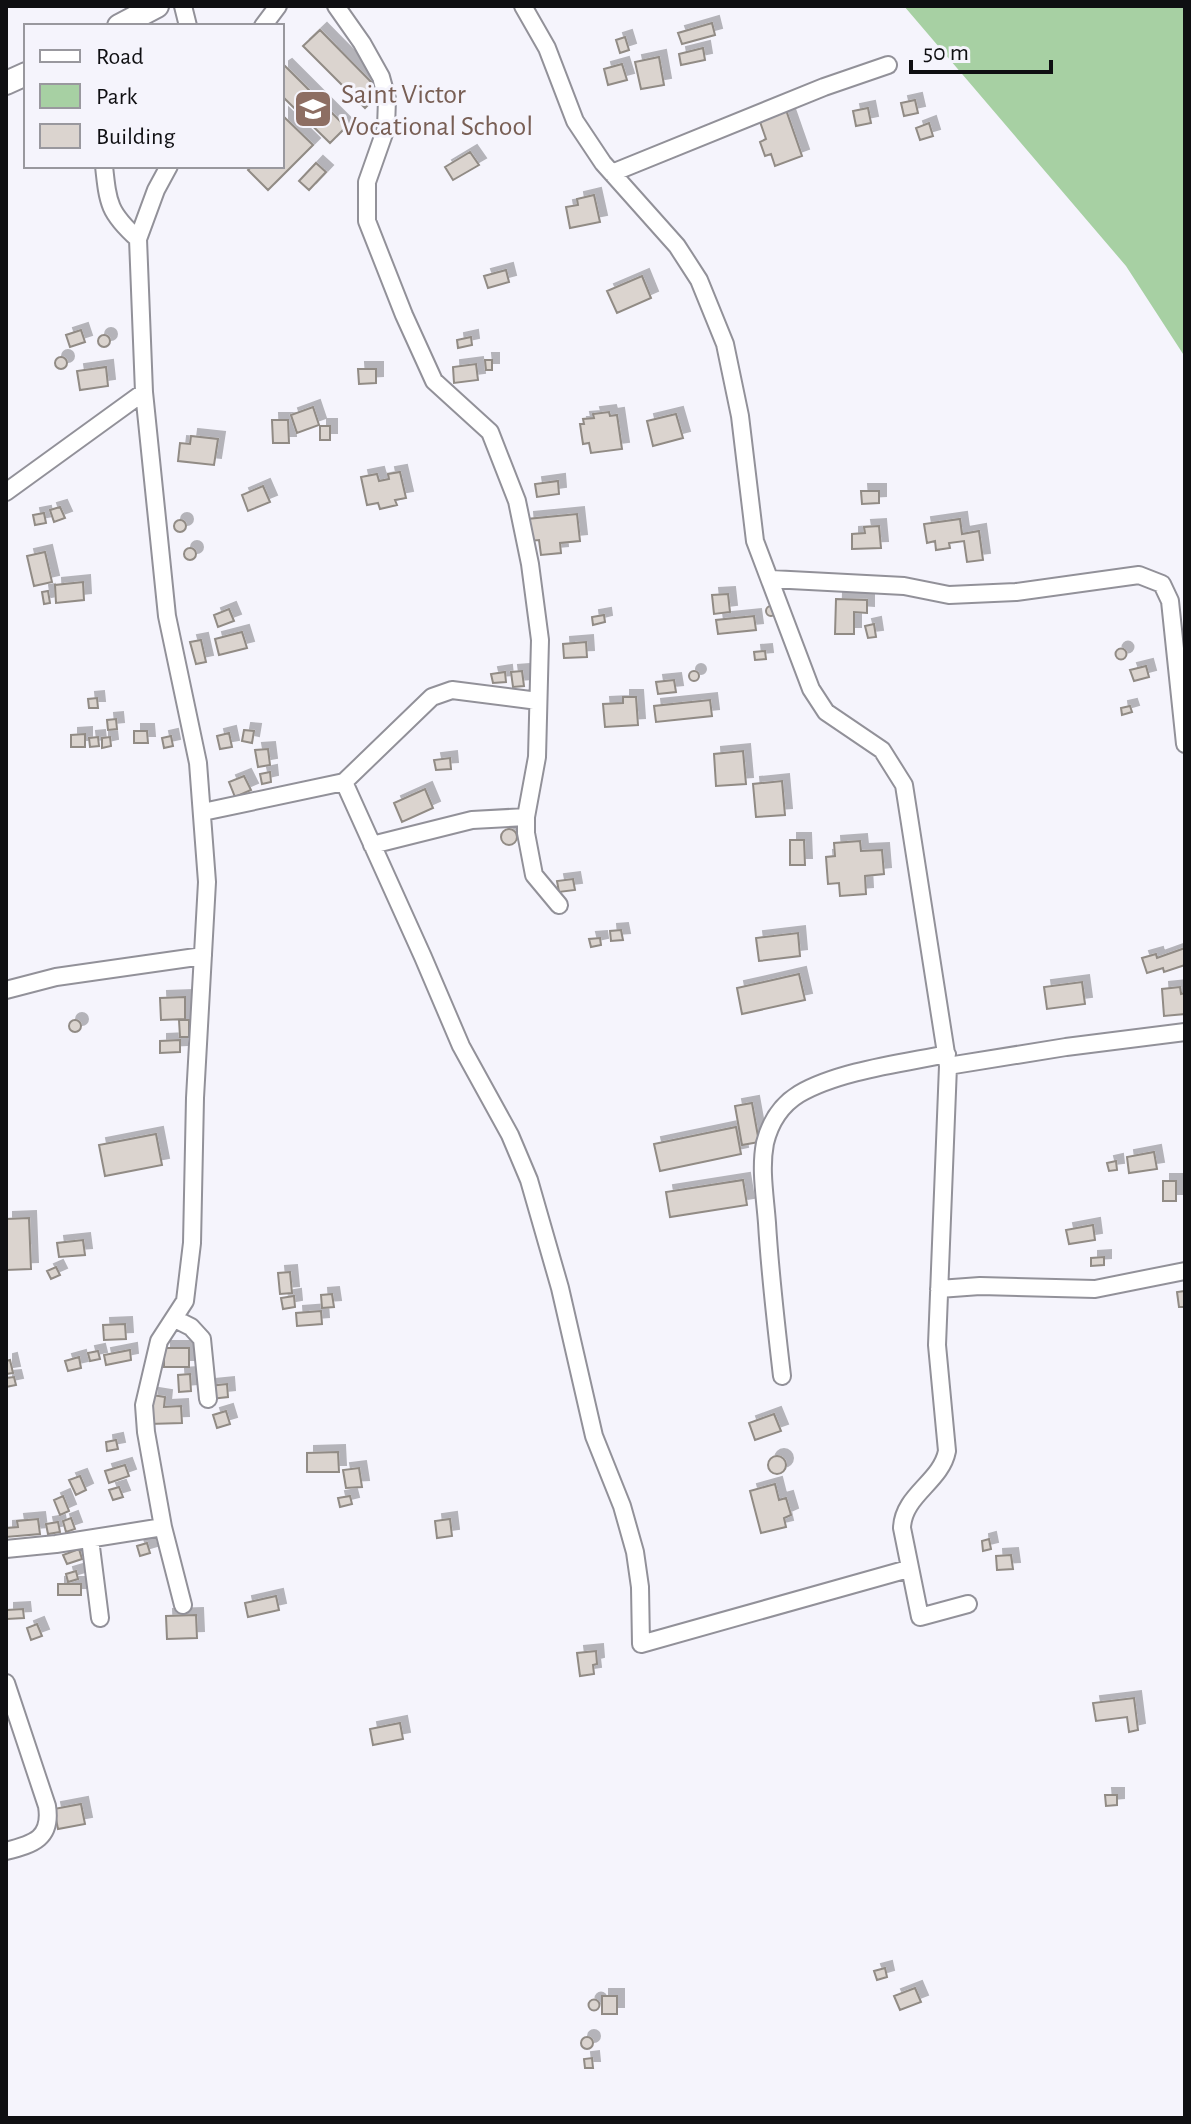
<svg xmlns="http://www.w3.org/2000/svg" width="1191" height="2124" font-family="'Alegreya Sans',sans-serif">
	<style>
		.green { fill: #a7d0a3 }
		.building { fill: #dbd4cf; stroke: #918b85; stroke-width: 2; filter: url(#shadow) }
		.lines { fill: none; stroke-linecap: round; stroke-linejoin: round }
		.street-casing { stroke: #929199; stroke-width: 20 }
		.secondary-casing { stroke: #929199; stroke-width: 26 }
		.street { stroke: #fff; stroke-width: 16 }
		.secondary { stroke: #fff; stroke-width: 22 }
		.labels { text-anchor: middle; stroke-width: 6; stroke-linejoin: round; paint-order: stroke }
		.education-label { font-size: 28px; fill: #785e54; stroke: #f5f4fc; text-anchor: start }
	</style>
	<defs>
		<filter id="shadow"><feDropShadow dx="7" dy="-7" stdDeviation="0" flood-color="#0004"/></filter>
	</defs>
	<rect width="100%" height="100%" fill="#f5f4fc"/>
	<path class="green" d="M904 6H1185V357L1126 266Z"/>
	<path class="building" d="M712 23 715 35 682 44 678 33Z
		M320 30 381 92 365 108 303 46Z
		M625 37 629 50 620 53 616 40Z
		M703 48 705 60 681 65 679 54Z
		M659 57 664 85 641 89 635 62Z
		M622 64 627 80 608 85 604 69Z
		M285 66 346 127 330 143 282 96V68Z
		M915 100 918 113 904 116 901 103Z
		M868 108 871 123 856 126 853 111Z
		M786 110 802 156 775 166 771 154 765 156 760 142 766 139 759 119Z
		M282 115 313 145 268 190 248 170 252 166H282Z
		M929 123 933 136 920 140 916 128Z
		M470 152 479 165 453 180 445 167Z
		M316 163 326 172 309 190 299 181Z
		M594 195 600 222 570 228 566 207 578 205 577 199Z
		M506 270 509 282 488 288 484 276Z
		M642 276 651 298 617 313 607 291Z
		M81 330 85 342 70 347 66 335Z
		M98 341a6 6 0 1 1 12 0a6 6 0 1 1-12 0Z
		M471 337 472 345 458 348 457 340Z
		M55 363a6 6 0 1 1 12 0a6 6 0 1 1-12 0Z
		M485 360H492V370H486Z
		M476 364 478 380 454 383 453 367Z
		M106 367 108 386 80 390 77 371Z
		M358 369H376V383L359 384Z
		M313 407 319 425 297 433 291 415Z
		M609 412 610 416 617 415 622 449 591 453 589 443 583 444 580 424H584L583 419 594 418 593 414Z
		M676 414 683 438 653 446 647 421Z
		M272 420H288L289 443H273Z
		M320 426H330V440H320Z
		M191 436 218 439 214 465 178 461 180 443 190 444Z
		M400 472 406 498 395 500 397 505 380 509 378 503 367 505 361 477 377 474 379 481 389 479 388 474Z
		M558 481 559 494 537 497 535 484Z
		M263 486 270 502 248 511 242 495Z
		M861 491H879V503L862 504Z
		M60 507 65 518 54 522 50 510Z
		M44 513 46 523 35 525 33 515Z
		M577 514 580 541 560 543 561 553 541 555 539 540 529 541 527 519Z
		M960 519 962 534 979 531 983 560 967 562 964 541 949 543 950 548 936 550 935 541 927 543 924 524Z
		M174 526a6 6 0 1 1 12 0a6 6 0 1 1-12 0Z
		M879 526 881 548 852 549V534L865 533 864 527Z
		M184 554a6 6 0 1 1 12 0a6 6 0 1 1-12 0Z
		M45 552 52 582 34 586 27 556Z
		M83 582 84 600 56 603 55 585Z
		M48 591 50 603 44 604 42 592Z
		M728 594 730 612 714 614 712 595Z
		M836 599 867 600V613L854 612V634H835Z
		M766 611a5 5 0 1 1 10 0a5 5 0 1 1-10 0Z
		M229 609 234 621 218 627 214 615Z
		M604 615 605 622 593 625 592 617Z
		M754 616 756 630 718 634 716 620Z
		M874 624 876 637 868 638 865 626Z
		M242 632 247 648 219 655 215 639Z
		M201 640 206 662 196 664 190 642Z
		M586 642 587 657 564 658 563 644Z
		M1115.5 654a5.5 5.5 0 1 1 11 0a5.5 5.5 0 1 1-11 0Z
		M765 651 766 659 755 660 754 652Z
		M1146 666 1149 677 1134 681 1130 670Z
		M689 676a5 5 0 1 1 10 0a5 5 0 1 1-10 0Z
		M522 671 524 686 513 687 511 672Z
		M505 672 506 682 493 683 491 674Z
		M674 680 676 692 658 694 656 682Z
		M623 697H636L638 725 605 727 603 704 623 703Z
		M97 698 98 708H89L88 699Z
		M710 700 712 716 656 722 654 706Z
		M1130 706 1132 712 1122 715 1121 708Z
		M116 719 117 729 108 730 107 720Z
		M244 730 254 731 252 743 242 741Z
		M134 731H147L148 743H134Z
		M229 733 232 747 220 749 217 736Z
		M85 734V747H71V735Z
		M171 736 173 746 164 748 162 738Z
		M98 737 99 746 90 747 89 738Z
		M110 737 111 746 102 748V738Z
		M268 749 270 765 258 767 255 750Z
		M743 751 746 784 716 786 714 754Z
		M450 758 451 769 436 770 434 760Z
		M270 772 271 782 262 784 260 774Z
		M244 776 251 790 235 797 229 782Z
		M782 781 785 815 756 817 753 784Z
		M425 789 433 808 402 822 394 803Z
		M501 837a8 8 0 1 1 16 0a8 8 0 1 1-16 0Z
		M790 840H804L805 865H790Z
		M860 841 861 851 882 850 884 874 865 876 866 894 840 896 839 883 828 884 826 857 835 856 834 843Z
		M573 879 575 890 559 892 557 881Z
		M621 930 623 940 611 941 610 931Z
		M798 933 800 956 759 961 756 938Z
		M600 938 601 945 591 947 589 939Z
		M1185 948V965L1164 972 1163 968 1147 973 1142 958 1156 954 1157 958Z
		M799 974 805 1000 742 1014 737 988Z
		M1082 982 1085 1004 1047 1009 1044 987Z
		M1180 987 1181 994 1185 993V1014L1164 1016 1162 989Z
		M185 997V1019L161 1020 160 998Z
		M69 1026a6 6 0 1 1 12 0a6 6 0 1 1-12 0Z
		M179 1020H189V1037H180Z
		M180 1040V1052L160 1053V1041Z
		M752 1103 759 1142 742 1145 735 1106Z
		M736 1127 741 1154 660 1171 654 1144Z
		M156 1134 162 1165 105 1176 99 1145Z
		M1154 1152 1157 1169 1129 1173 1127 1157Z
		M1116 1161 1117 1170 1109 1171 1107 1163Z
		M743 1180 747 1205 670 1217 666 1192Z
		M1163 1181H1176V1201H1163Z
		M29 1218 31 1269 6 1270V1219Z
		M1093 1225 1095 1240 1069 1244 1066 1230Z
		M83 1240 85 1255 59 1257 57 1243Z
		M1104 1257V1265L1091 1266V1258Z
		M56 1267 60 1275 51 1279 47 1271Z
		M290 1272 292 1293 280 1294 278 1273Z
		M1185 1291V1307H1179L1177 1292Z
		M332 1294 334 1307 322 1308 321 1295Z
		M294 1296 295 1307 283 1309 281 1298Z
		M321 1311 322 1324 297 1326 296 1313Z
		M125 1324 126 1339 104 1340 103 1325Z
		M164 1348H189V1367H164Z
		M130 1350 131 1360 106 1365 104 1355Z
		M98 1351 100 1359 90 1361 88 1353Z
		M79 1357 81 1368 68 1371 65 1361Z
		M10 1360 13 1373 6 1374V1361Z
		M190 1374 191 1391 179 1392 178 1375Z
		M14 1377 16 1385 6 1387V1378Z
		M227 1384 228 1397 211 1399 209 1386Z
		M152 1395 165 1397 164 1407 181 1406 182 1423 149 1424Z
		M226 1411 230 1424 217 1428 213 1415Z
		M774 1414 781 1431 755 1440 749 1423Z
		M116 1440 118 1449 107 1451 106 1442Z
		M338 1452 339 1472H307V1453Z
		M768 1465a9 9 0 1 1 18 0a9 9 0 1 1-18 0Z
		M125 1465 129 1476 109 1483 105 1471Z
		M359 1468 362 1487 346 1488 343 1470Z
		M80 1476 86 1490 76 1495 69 1480Z
		M775 1484 779 1500 786 1498 791 1515 784 1518 786 1527 761 1533 750 1491Z
		M119 1487 123 1497 113 1500 109 1490Z
		M63 1496 69 1511 60 1515 54 1500Z
		M350 1496 352 1504 340 1507 338 1498Z
		M71 1518 75 1529 66 1532 63 1521Z
		M38 1519 40 1534 6 1537V1528L18 1527 17 1521Z
		M450 1519 452 1536 437 1538 435 1521Z
		M58 1522 60 1532 48 1534 46 1524Z
		M989 1539 991 1549 983 1551 982 1541Z
		M147 1543 150 1553 140 1556 137 1546Z
		M79 1549 82 1559 67 1564 63 1555Z
		M1011 1555 1013 1569 997 1570 996 1556Z
		M76 1571 78 1579 68 1582 66 1574Z
		M58 1584H81V1595H58Z
		M276 1596 279 1610 248 1617 245 1603Z
		M23 1609 24 1618 7 1619V1610Z
		M196 1615 197 1638 167 1639 166 1616Z
		M37 1624 42 1636 31 1640 27 1628Z
		M596 1651 597 1664 593 1665 594 1674 580 1676 577 1653Z
		M1134 1698 1138 1730 1129 1732 1127 1717 1096 1721 1093 1703Z
		M400 1723 403 1739 373 1745 370 1729Z
		M1105 1795H1117V1805L1106 1806Z
		M81 1804 85 1824 58 1829 54 1809Z
		M885 1968 887 1977 877 1980 874 1971Z
		M915 1988 921 2002 900 2010 894 1996Z
		M602 1996H617V2014H602Z
		M588.5 2005a5.5 5.5 0 1 1 11 0a5.5 5.5 0 1 1-11 0Z
		M581 2043a6 6 0 1 1 12 0a6 6 0 1 1-12 0Z
		M592 2058 593 2068H585L584 2059Z"/>
	<g class="lines">
		<g class="street-casing">
			<path id="street" d="M183 6 188 26
				M336 6 362 43 381 77 387 99 386 128 367 182V221L404 315 434 381 490 432 517 501 530 564 540 640 537 757 526 817V833L534 875 559 905
				M523 6 547 48 575 121 603 163 677 246 699 280 725 344 740 416 755 541 811 689 826 712 882 750 904 785 948 1066 937 1345 947 1451C941 1482 903 1495 902 1528L920 1617 968 1604
				M263 26 278 6
				M612 173 824 87 888 65
				M138 239 156 190 169 166
				M6 492 144 392
				M771 579 904 586 949 595 1016 592 1139 575 1162 584 1170 601 1185 744
				M344 782 423 957 461 1046 510 1135 529 1180 560 1288 594 1436 622 1506 635 1552 640 1587 641 1644 908 1569
				M203 812 344 782 432 697 452 690 538 701
				M372 845 472 820 526 817
				M6 990 56 977 203 956
				M948 1066 1066 1047 1185 1032
				M939 1289 980 1286 1095 1289 1185 1271
				M175 1319 191 1327 202 1339 208 1399
				M782 1376C776 1325 770 1274 767 1223 765 1196 760 1169 765 1143 770 1123 781 1105 799 1094 838 1071 903 1063 947 1054
				M163 1527 183 1605
				M90 1539 100 1618
				M6 1549 56 1544 163 1527 146 1432 144 1405 159 1341 185 1301 192 1243 195 1098 207 882 198 763 167 616 144 392 138 239C109 213 108 204 104 166
				M6 1683 47 1806C52 1838 34 1844 6 1851"/>
		</g>
		<g class="secondary-casing">
			<path id="secondary" d="M119 26 157 6
				M6 83 26 74"/>
		</g>
		<use href="#street" class="street"/>
		<use href="#secondary" class="secondary"/>
	</g>
	<defs>
		<g id="school-square" transform="scale(2)"><rect x="-9" y="-9" width="18" height="18" rx="4" fill="#8d6e63" stroke="#f5f4fc"/><path d="M0-5L7-2L0 1L-7-2ZM-4 1L0 2.5L4 1V4Q0 6-4 4Z" fill="#fff"/></g>
	</defs>
	<g fill-rule="evenodd">
		<use href="#school-square" x="313" y="109"/>
	</g>
	<g class="labels">
		<g class="education-label">
			<text x="341" y="103">Saint Victor<tspan x="341" dy="32">Vocational School</tspan></text>
		</g>
	</g>
	<rect width="1191" height="2124" fill="none" stroke="#0f0f12" stroke-width="16"/>
	<rect x="24" y="24" width="260" height="144" fill="#f5f4fc" stroke="#99989e" stroke-width="2"/>
	<rect x="40" y="50" width="40" height="12" fill="#ffffff" stroke="#99989e" stroke-width="2"/>
	<text x="96" y="64" font-size="24" fill="#0f0f12">Road</text>
	<rect x="40" y="84" width="40" height="24" fill="#a7d0a3" stroke="#99989e" stroke-width="2"/>
	<text x="96" y="104" font-size="24" fill="#0f0f12">Park</text>
	<rect x="40" y="124" width="40" height="24" fill="#dbd4cf" stroke="#99989e" stroke-width="2"/>
	<text x="96" y="144" font-size="24" fill="#0f0f12">Building</text>
	<path d="M911 60v12h140v-12" fill="none" stroke="#0f0f12" stroke-width="4"/>
	<text x="923" y="60" font-size="24" fill="#0f0f12" stroke="#f5f4fc" stroke-width="6" paint-order="stroke">50 m</text>
</svg>
